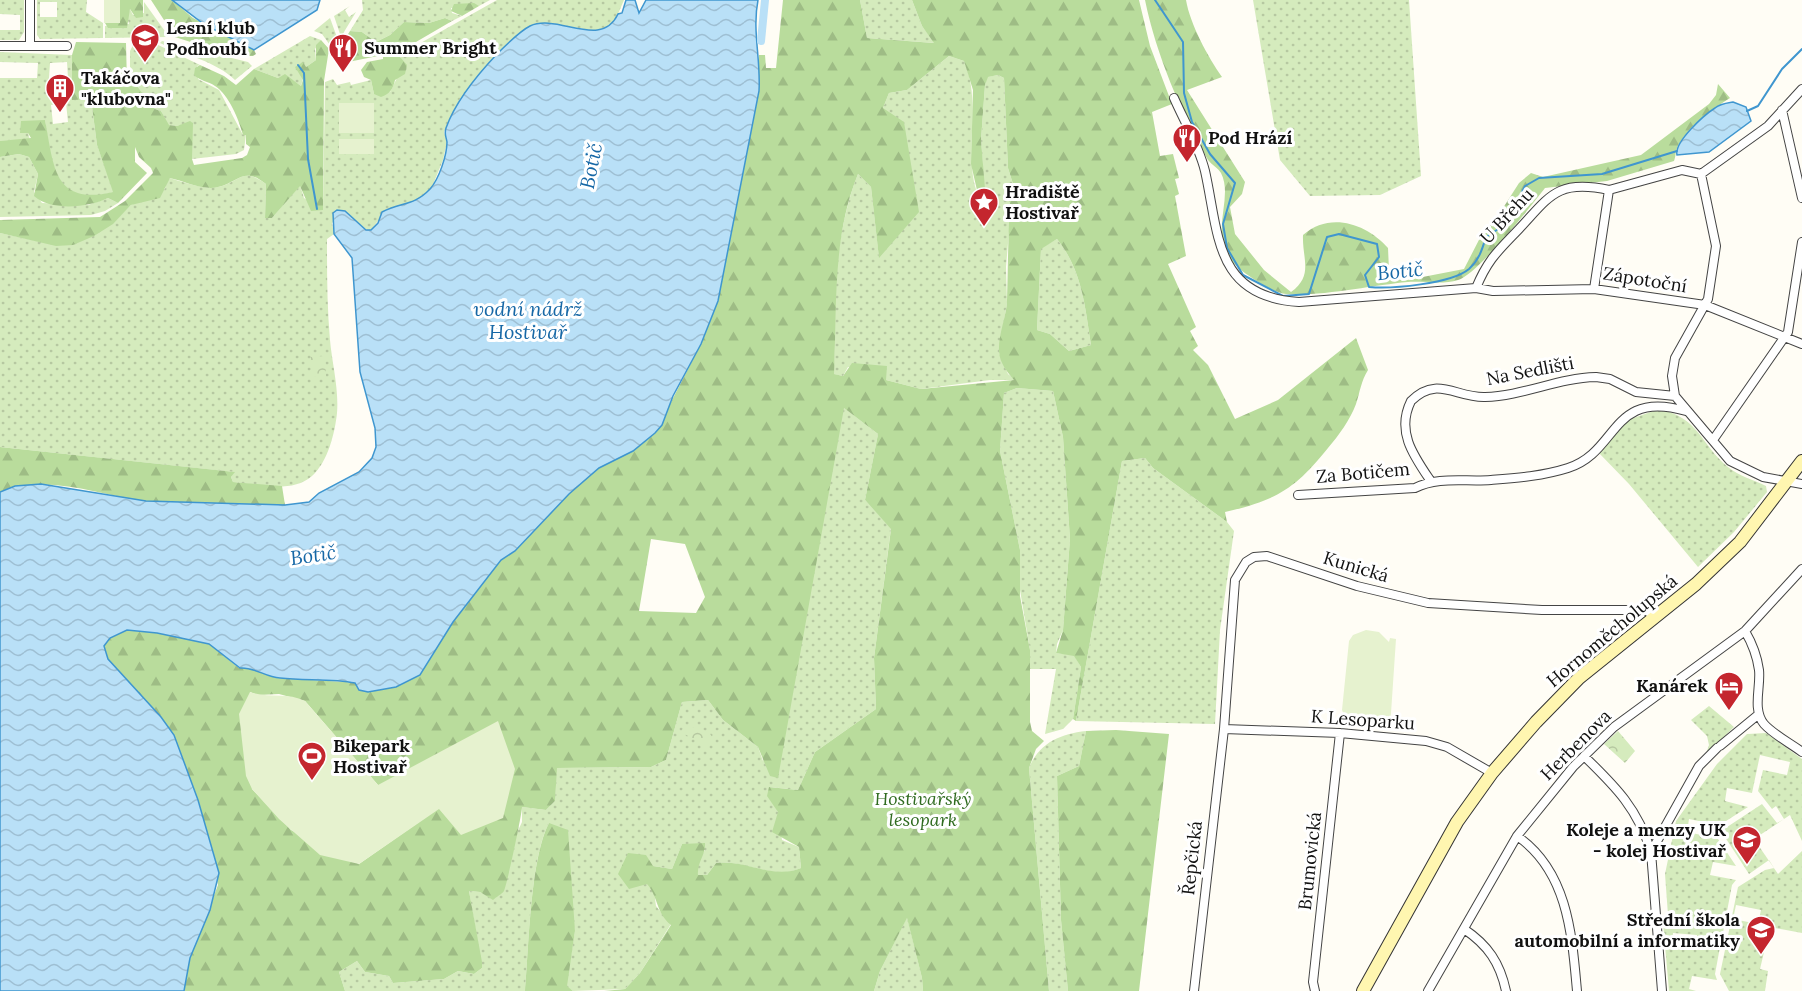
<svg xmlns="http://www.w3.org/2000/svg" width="1802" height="991" font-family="Lora,serif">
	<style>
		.grass { fill: url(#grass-dots); fill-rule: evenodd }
		.forest { fill: url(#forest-firs); fill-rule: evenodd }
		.park { fill: url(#park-crowns) }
		.pitch { fill: #e6f2cf }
		.water { fill: url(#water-waves); stroke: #3f96cf; stroke-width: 1.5 }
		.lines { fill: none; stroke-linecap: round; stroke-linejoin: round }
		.stream { stroke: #3f96cf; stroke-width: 2 }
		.canal { stroke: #b9e0f7; stroke-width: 8 }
		.street-casing { stroke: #444; stroke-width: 10 }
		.secondary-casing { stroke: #333; stroke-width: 14 }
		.street { stroke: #fff; stroke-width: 8 }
		.secondary { stroke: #fff6b0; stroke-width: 12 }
		.labels { text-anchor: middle; stroke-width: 6; stroke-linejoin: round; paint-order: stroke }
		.poi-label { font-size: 18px; font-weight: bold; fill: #111; stroke: #fff; text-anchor: start }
		.street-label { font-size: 18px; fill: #111; stroke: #fff }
		.park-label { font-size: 18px; font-style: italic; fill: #2f6b1f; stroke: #fff }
		.water-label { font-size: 20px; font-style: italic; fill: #1768a6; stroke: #fff }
	</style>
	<defs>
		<pattern id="grass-dots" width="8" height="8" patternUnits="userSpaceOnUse" patternTransform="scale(1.5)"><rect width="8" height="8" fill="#d5ebbd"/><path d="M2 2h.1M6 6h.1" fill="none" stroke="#b6c8a1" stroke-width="1.8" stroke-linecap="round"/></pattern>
		<pattern id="forest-firs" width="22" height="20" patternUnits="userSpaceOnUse" patternTransform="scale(1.5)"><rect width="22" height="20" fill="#b9dc9c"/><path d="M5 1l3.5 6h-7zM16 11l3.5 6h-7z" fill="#9ebc85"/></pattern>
		<pattern id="park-crowns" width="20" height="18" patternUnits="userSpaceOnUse" patternTransform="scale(1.5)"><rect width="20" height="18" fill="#d5ebbd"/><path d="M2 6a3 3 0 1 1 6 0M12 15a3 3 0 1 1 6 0" fill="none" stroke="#b6c8a1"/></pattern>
		<pattern id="water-waves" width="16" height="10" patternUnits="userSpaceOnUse" patternTransform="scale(1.5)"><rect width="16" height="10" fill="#b9e0f7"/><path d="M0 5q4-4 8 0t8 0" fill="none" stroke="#9ebfd3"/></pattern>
	</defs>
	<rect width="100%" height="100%" fill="#fffdf5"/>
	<path class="grass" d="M0 0H24V32L19 40H0V30H20V15L0 14Z
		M37 0H87L86 12 103 23V38L40 39 37 35ZM40 2H57V17H40Z
		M362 0H490L479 6 451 8 452 13 462 16 452 21 445 18 429 23 404 22 390 35 376 42 362 32 350 31 363 10Z
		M497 0H624L615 21 606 28 596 31 561 25 530 26 499 52 460 99 451 116 444 132 447 142 443 160 432 187 413 203 387 209 371 230H367L345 211 332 223 334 234 327 239C327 273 327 306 330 340 332 363 339 389 337 413 335 432 328 462 312 476 292 494 257 484 233 482L231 477 234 472 0 447V233L56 245 112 224 131 205 165 189 167 181 170 178C183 182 204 190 218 187 240 182 242 166 266 184L265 218H272L300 185 304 198 323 210 325 82 333 79 337 85 350 82 351 85 371 80 374 94 390 92 397 78 401 54Z
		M860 0H912L922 26 935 43 867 38Z
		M1253 0H1409L1421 176 1380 195 1310 196 1280 160Z
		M144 2 167 34 166 37 105 38V26L129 24 127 17 130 9 133 15 144 13Z
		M350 6 345 10 349 17 356 12 341 37 334 16Z
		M330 18 338 40 332 48 322 34 314 31Z
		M310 36 321 40 315 49 316 60 306 67 301 86 285 75 278 78 254 69Z
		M135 41 154 43 200 65 197 66 198 79 219 90 243 135 246 134 244 150 236 154 192 159V122L177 126 168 125 161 111 155 109 137 86 130 84V51Z
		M162 41 248 62 252 66 235 80C217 62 183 54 160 43Z
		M0 52 72 55V99H91L97 145 114 192C104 194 91 198 81 196 51 188 49 145 45 120L20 133H28L30 140 0 141V78H37L38 63 0 62ZM67 62 68 78H49L50 63ZM66 103 68 122 53 124 51 105Z
		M949 56 964 61C981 100 966 141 974 182 976 192 982 203 986 213L981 140 985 85 987 77 998 75 1004 78 1008 168 1013 184 1006 267 1007 302 999 353 1008 374 1015 380H990L921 389 886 380V366L848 367 843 376 833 374C836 352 834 332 834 310 834 270 843 210 858 174L871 187 879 257 883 108 889 93 907 90Z
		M19 154 29 157 38 174 34 192 42 203 88 205 108 198 118 203 105 211 91 215 0 217V157Z
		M1057 239C1082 270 1085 306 1091 345L1069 351 1050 334 1037 330 1041 248Z
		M1017 388 1053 391 1063 437 1070 539 1063 630 1057 644 1056 653 1074 655 1081 667 1073 719 1063 729 1045 734 1056 669H1028L1030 650 1019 584 1020 550 1000 451 1004 393Z
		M843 407 878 434 865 500 891 528 874 658 876 709 815 752 798 790 770 787 778 812 782 840 799 847 801 868C772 881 746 859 716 863L707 875H698L697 863 705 850 682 844 672 869 653 866 647 883 654 891 656 906 671 924 640 973 625 989 573 991 566 986 575 931 549 823C530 858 529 949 525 991H345L339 972 357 961 365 972 389 976 393 983 444 979 458 971 474 974 482 968 469 891 480 892 493 899 503 891 514 839 522 822V807L546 810 555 801 556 768 651 767 666 760 682 702 708 700 723 720 758 747 763 761 785 728Z
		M1659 409C1700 418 1700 444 1728 467 1739 476 1754 480 1766 486L1767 492 1734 532 1698 567 1629 484 1599 453 1628 420Z
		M1145 458 1153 468 1227 522 1234 531 1220 630 1215 724 1076 721 1122 461Z
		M1709 706 1734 727 1706 754 1709 745 1707 736 1691 720Z
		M1086 731 1079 766 1057 776 1061 920 1068 991H1049L1029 768C1039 743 1060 734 1086 731Z
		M1766 733 1802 759V841L1790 815 1754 839 1778 874 1802 851V933L1770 927 1760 969 1768 971 1765 991H1729L1720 974 1738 887 1765 870 1774 868 1769 860 1749 874 1721 831 1762 804 1777 823 1784 819 1776 806 1772 809 1758 791 1763 770 1787 775 1790 762 1760 755 1752 793 1727 788 1725 801 1748 807 1715 828 1713 824 1689 819 1687 832 1711 837 1714 833 1736 866 1713 862 1710 875 1736 880 1732 885 1721 943 1697 939V935L1673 933 1672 946 1696 948 1697 944 1720 947 1715 974 1717 980 1692 976 1689 989 1696 991H1669L1663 922 1668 915 1665 874 1676 821 1717 764 1747 734ZM1736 905 1761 910 1758 924 1733 919Z
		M907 917 922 978 923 991H874L880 971Z"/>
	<path class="forest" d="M120 0H143V17L136 18 130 9 127 28H108L105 23H120Z
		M151 0H172L193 18 254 50 256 54 253 56H234L175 37Z
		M783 0H860L867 38 934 43 922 26 912 0H1139L1150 46 1172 104 1152 112 1160 156 1173 154 1179 178 1175 179 1179 194 1175 196 1186 256 1168 264 1196 327 1190 331 1198 346 1193 350 1208 365 1235 419 1278 400 1356 338 1368 370C1361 381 1360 392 1356 404 1350 420 1339 435 1328 448 1295 489 1277 500 1225 512L1227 522 1153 468 1145 458 1122 461 1076 721 1073 719 1081 667 1074 656 1056 653 1063 630 1070 539 1063 437 1053 391 1017 388 1004 393 1000 451 1020 550V596L1030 650V722L1032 731 1044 741 1036 749 1029 768 1049 991H923L922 978 907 918 880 971 874 991H604L625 989 640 973 671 925C656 913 658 896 647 884L629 889 618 874 628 853 646 855 653 866 672 869 682 844 705 843C706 855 697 862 698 875H707L716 863C746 859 772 880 801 868L799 847 772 832 778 812 767 796 769 787 798 790 815 752 876 709 874 658 891 529 865 500 878 434 844 408 778 778 770 776 758 747 723 720 708 700 682 702 666 760 651 767 557 768 555 801 546 810 522 807C522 814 507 885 504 891 502 894 496 897 493 900L480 892 469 891 482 962V968L474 974 458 971 444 979 393 983 389 976 365 972 357 961 339 972 345 991H184L190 958 218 885 202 817 174 735 161 717 108 659 104 645 110 638 127 630 157 633 209 644 239 668 252 667 276 678 346 682 355 683 368 692 396 687 420 675 453 622 501 560 515 551 569 494 599 468 633 451 655 433 701 344 718 301 759 91V55H765L766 68H776ZM949 56 964 61 973 90 971 164 982 212 987 213 981 140 985 85 988 77 998 75 1004 78 1008 168 1013 184 1003 196 1010 202C1008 235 1008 268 1007 301 1006 318 998 335 999 352 1000 363 1007 372 1014 380L921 389 886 380 887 366 852 363 843 376 834 374C837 309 832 237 858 174L871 187 879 258 919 212 904 122 883 108 889 93 907 90ZM1057 239C1082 270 1085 306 1091 345L1069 351 1050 334 1037 330 1041 249ZM651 539 685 544 705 597 696 613 639 611ZM250 692 258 695 279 694 305 701 378 785 504 818 439 808 359 864 291 830 252 789Z
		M1145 0H1186C1190 24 1208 57 1222 77L1187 90 1245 182 1242 194 1230 207 1235 234 1264 270 1291 292C1314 275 1302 259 1303 235 1330 211 1367 224 1388 248L1389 270 1402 281 1464 269 1482 234 1496 219 1519 183 1531 173 1543 177 1641 155 1709 104 1716 95 1718 84 1730 98C1711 110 1687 127 1677 148 1675 153 1676 156 1674 161L1607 181 1545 188C1531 206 1477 275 1458 280 1443 285 1424 281 1408 282 1373 285 1320 297 1286 294 1273 293 1240 272 1232 261 1209 230 1234 199 1221 173 1218 168 1212 165 1208 160 1181 113 1156 54 1145 0Z
		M474 3 479 6 462 16 451 11 454 4Z
		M445 18 452 21 404 49 400 57 407 65 405 74 395 80C393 89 390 94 381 97L374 94 371 80 364 77 361 70 367 62 383 59V55L343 63 334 60 335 54 350 31 362 32 376 42 390 35 404 22 429 23Z
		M321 40 329 49 324 81 323 210 311 211 300 186 272 218H265L266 184C243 166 239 182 218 187 204 191 184 181 170 178L160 198 131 205 113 224 94 236 73 245 56 246 0 233V220L100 217 125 201 153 173 151 168 139 157 135 147V162L147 173 118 203 108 198C88 208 50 211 34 196L38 174 29 157 19 154 0 157V141L31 138 28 133H20L21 121 45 120C54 166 53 206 113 192L97 145 91 99 72 100V55L76 42 126 43 127 84 137 86 155 109 161 111 169 125 177 126 190 121 193 123 192 159 194 165 242 158 247 155 250 147 246 144V135H243C239 120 229 95 215 86 208 81 200 81 194 75L195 68 200 65 224 76 236 85 254 69 278 78 285 74 301 86 303 80 295 67 303 62 306 67 316 60V45Z
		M0 447 235 472 231 477 233 482 282 486 285 505C239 503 192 506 146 501 98 495 47 473 0 492Z
		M1116 730 1169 734 1139 991H1068L1061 920 1057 776 1079 766 1086 731Z
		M549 823 568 830 575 931 567 986 573 991H525C529 948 530 859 549 823Z"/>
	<path class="park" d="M325 356 326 376 312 377 310 357Z
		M685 725 709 732 712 737 706 746 681 732Z
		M1618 731 1635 751 1625 763 1604 744Z"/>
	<path class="pitch" d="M104 0H120V23H104Z
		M339 103H374V133H339Z
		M339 139H374V154H339Z
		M1366 630 1379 632 1389 642 1390 638 1396 639 1390 728H1384V719L1375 727C1360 731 1347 725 1342 710L1349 641 1353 635Z
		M250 692C268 699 287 692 305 701L378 785 498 721 515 769 503 818 461 835 439 809 359 864 320 855 279 819 252 789 246 776 239 714Z"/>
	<path class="water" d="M172 0H320L317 10 254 50 205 25Z
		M626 0H635L639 13 646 0H758C752 30 761 60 759 91L718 301 701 344 673 396 662 425 655 433 633 451 599 468 569 494 515 551 501 560 453 622 420 675 396 687 368 692 359 690 355 683C331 678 305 681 280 678 265 677 255 667 240 668L209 644 157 633 127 630 110 638 104 646 108 659 161 717 174 735 198 800 219 873 210 910 190 958 184 991H0V492L15 486 41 484 146 501 285 505 309 502 319 493 359 472 372 458 376 447 375 428 360 372 352 258 334 234 333 213 337 210 345 211 366 230H371L378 223 382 212C401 202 414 206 430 189 439 179 447 155 447 142 446 136 444 134 446 128 456 100 477 75 498 53 506 45 520 31 530 26 558 13 601 50 618 14L622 13Z
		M1733 102 1746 107 1751 121 1709 152 1677 155C1674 142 1704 115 1715 108 1719 104 1727 103 1733 102Z"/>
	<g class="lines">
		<path class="stream" d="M1155 0 1183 42 1184 93 1192 122 1210 154 1235 183 1223 224 1227 248 1243 275 1283 296 1309 294 1327 237 1339 234 1377 244 1379 257 1365 275 1369 287C1391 289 1451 284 1469 269 1479 260 1482 250 1486 237L1506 224 1525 186 1539 178 1602 174 1677 151
			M298 65 304 73 308 159 317 209
			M1747 111 1758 106 1782 69 1802 49"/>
		<path class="canal" d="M761 41 765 0"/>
		<g class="street-casing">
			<path id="street" d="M0 46H67
				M30 46V0
				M1174 98C1184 121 1199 146 1205 171 1219 233 1214 297 1299 302L1476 288 1493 291 1594 289 1705 305 1802 344
				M1782 110 1802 198
				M1701 174 1716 246 1708 299 1675 358 1672 376 1675 396 1730 461 1763 477 1802 484
				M1476 288C1488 259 1498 251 1519 229 1550 196 1557 179 1609 190L1682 170 1701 174 1768 126 1802 89
				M1594 289 1609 190
				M1713 440 1788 332 1802 242
				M1430 480C1413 455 1396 431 1411 401 1437 375 1456 398 1485 397 1523 396 1558 378 1596 377L1610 379 1636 392 1675 396
				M1298 495 1415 488C1438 476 1465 482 1491 480 1516 478 1543 476 1568 468 1619 452 1610 389 1686 411
				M1745 631C1752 643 1757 655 1759 670 1761 687 1752 709 1764 724 1774 735 1790 743 1802 752
				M1224 729 1340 733 1426 741 1447 747 1492 773
				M1720 746 1759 714
				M1584 756C1616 787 1638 809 1651 852L1662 991
				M1517 836C1568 871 1572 935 1577 991
				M1651 852 1699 766 1717 748
				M1464 929C1488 945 1500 963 1506 991
				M1194 991 1224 729 1235 580 1246 562 1254 557 1267 556 1357 586 1428 603 1542 610H1645L1655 616
				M1315 991 1313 982 1340 733
				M1428 991 1517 836 1573 767 1614 727 1745 631 1802 569"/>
		</g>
		<g class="secondary-casing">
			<path id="secondary" d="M1363 991 1457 822 1492 773 1536 722 1579 678 1696 584 1740 542 1802 461"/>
		</g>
		<use href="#street" class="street"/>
		<use href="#secondary" class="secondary"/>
	</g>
	<defs>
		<g id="school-pin" transform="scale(1.5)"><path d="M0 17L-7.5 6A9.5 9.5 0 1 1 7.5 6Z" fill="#c4262e" stroke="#fff"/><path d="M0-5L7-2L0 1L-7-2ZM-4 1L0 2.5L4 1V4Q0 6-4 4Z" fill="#fff"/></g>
		<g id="restaurant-pin" transform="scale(1.5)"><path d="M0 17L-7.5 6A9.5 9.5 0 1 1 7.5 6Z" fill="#c4262e" stroke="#fff"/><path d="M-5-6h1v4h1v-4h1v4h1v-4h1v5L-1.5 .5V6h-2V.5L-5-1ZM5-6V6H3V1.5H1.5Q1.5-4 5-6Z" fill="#fff"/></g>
		<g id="building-pin" transform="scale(1.5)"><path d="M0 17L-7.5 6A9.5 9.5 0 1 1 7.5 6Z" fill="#c4262e" stroke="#fff"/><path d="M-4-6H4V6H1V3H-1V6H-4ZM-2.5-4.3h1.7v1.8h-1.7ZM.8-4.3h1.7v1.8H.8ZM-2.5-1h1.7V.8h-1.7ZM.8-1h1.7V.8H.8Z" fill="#fff"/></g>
		<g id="sight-pin" transform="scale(1.5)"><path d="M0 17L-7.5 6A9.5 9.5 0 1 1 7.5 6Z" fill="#c4262e" stroke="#fff"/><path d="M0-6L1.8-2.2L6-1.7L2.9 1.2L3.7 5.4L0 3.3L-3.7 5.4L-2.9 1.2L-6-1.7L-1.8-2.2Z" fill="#fff"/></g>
		<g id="hotel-pin" transform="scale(1.5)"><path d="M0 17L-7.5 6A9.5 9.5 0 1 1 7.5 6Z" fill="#c4262e" stroke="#fff"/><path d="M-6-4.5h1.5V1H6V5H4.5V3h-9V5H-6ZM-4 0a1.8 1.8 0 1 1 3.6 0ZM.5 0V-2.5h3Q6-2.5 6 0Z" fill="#fff"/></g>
		<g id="stadium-pin" transform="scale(1.5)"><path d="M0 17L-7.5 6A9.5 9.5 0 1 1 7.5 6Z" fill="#c4262e" stroke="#fff"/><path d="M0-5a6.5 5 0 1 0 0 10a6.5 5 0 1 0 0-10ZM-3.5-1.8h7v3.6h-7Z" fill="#fff"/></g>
		<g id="university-pin" transform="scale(1.5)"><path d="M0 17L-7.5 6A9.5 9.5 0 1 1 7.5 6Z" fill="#c4262e" stroke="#fff"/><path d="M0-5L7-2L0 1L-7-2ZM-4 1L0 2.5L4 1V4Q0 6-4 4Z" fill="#fff"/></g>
	</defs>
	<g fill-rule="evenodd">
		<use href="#school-pin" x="145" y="38"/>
		<use href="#restaurant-pin" x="343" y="48"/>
		<use href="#building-pin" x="60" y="88"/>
		<use href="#restaurant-pin" x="1187" y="138"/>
		<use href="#sight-pin" x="984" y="202"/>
		<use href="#hotel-pin" x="1729" y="686"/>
		<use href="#stadium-pin" x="312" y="756"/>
		<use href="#university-pin" x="1747" y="840"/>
		<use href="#school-pin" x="1761" y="930"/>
	</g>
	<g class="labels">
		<g class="poi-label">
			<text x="166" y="34">Lesní klub<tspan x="166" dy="21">Podhoubí</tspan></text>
			<text x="364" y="54">Summer Bright</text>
			<text x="81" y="84">Takáčova<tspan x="81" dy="21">"klubovna"</tspan></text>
			<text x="1208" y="144">Pod Hrází</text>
			<text x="1005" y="198">Hradiště<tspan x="1005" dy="21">Hostivař</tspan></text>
			<text x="1708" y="692" text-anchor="end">Kanárek</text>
			<text x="333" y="752">Bikepark<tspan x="333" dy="21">Hostivař</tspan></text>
			<text x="1726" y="836" text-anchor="end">Koleje a menzy UK<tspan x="1726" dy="21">- kolej Hostivař</tspan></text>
			<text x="1740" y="926" text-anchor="end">Střední škola<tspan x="1740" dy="21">automobilní a informatiky</tspan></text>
		</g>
		<g class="street-label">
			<text transform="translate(1507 216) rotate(-47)" y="6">U Břehu</text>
			<text transform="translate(1645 280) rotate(9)" y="6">Zápotoční</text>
			<text transform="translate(1530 371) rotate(-11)" y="6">Na Sedlišti</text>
			<text transform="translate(1363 473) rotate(-5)" y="6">Za Botičem</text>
			<text transform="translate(1356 567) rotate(17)" y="6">Kunická</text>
			<text transform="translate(1612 631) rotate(-40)" y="6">Hornoměcholupská</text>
			<text transform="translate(1363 720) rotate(4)" y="6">K Lesoparku</text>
			<text transform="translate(1576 745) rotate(-45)" y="6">Herbenova</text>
			<text transform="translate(1192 858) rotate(-84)" y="6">Řepčická</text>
			<text transform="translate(1310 861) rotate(-84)" y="6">Brumovická</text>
		</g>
		<g class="park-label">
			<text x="923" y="805">Hostivařský<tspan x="923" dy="21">lesopark</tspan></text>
		</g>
		<g class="water-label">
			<text transform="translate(591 166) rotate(-79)" y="7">Botič</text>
			<text transform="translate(1400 271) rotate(-6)" y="7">Botič</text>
			<text x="528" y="316">vodní nádrž<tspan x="528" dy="23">Hostivař</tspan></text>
			<text transform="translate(313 555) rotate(-8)" y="7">Botič</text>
		</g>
	</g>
</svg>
